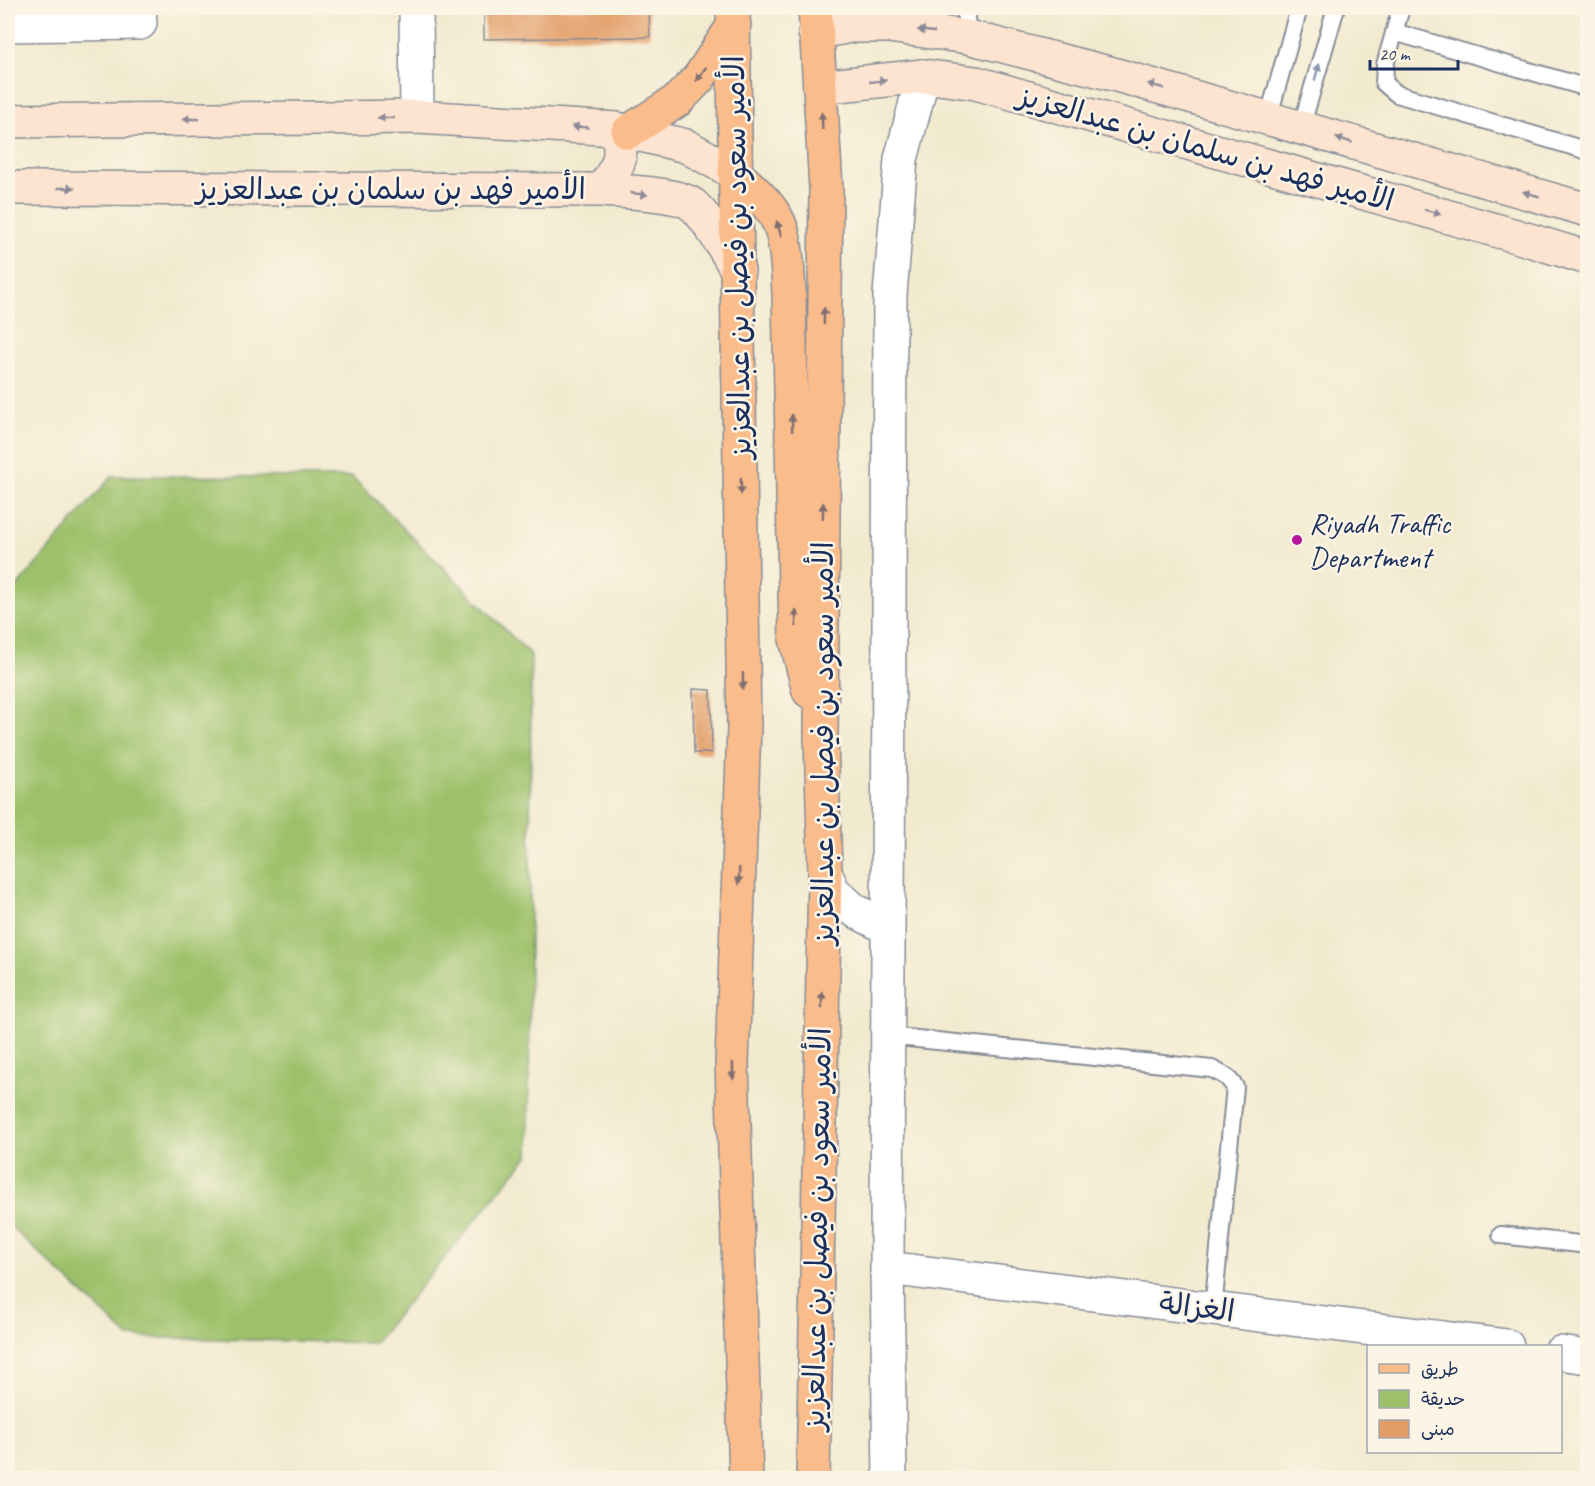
<svg xmlns="http://www.w3.org/2000/svg" width="1595" height="1486" font-family="Caveat,'Playpen Sans Arabic',sans-serif">
	<style>
		.green { fill: #9dc16b; stroke: #5c7864; stroke-width: 1.5 }
		.building { fill: #e29c66 }
		.lines { fill: none; stroke-linecap: round; stroke-linejoin: round }
		.lane-casing { stroke: #868c96; stroke-width: 20 }
		.street-casing { stroke: #868c96; stroke-width: 36 }
		.secondary-casing { stroke: #868c96; stroke-width: 36 }
		.primary-casing { stroke: #868c96; stroke-width: 36 }
		.lane { stroke: #fff; stroke-width: 16 }
		.street { stroke: #fff; stroke-width: 33 }
		.secondary { stroke: #fde4d1; stroke-width: 33 }
		.primary { stroke: #fabc8b; stroke-width: 33 }
		.oneway { fill: #8c8a98 }
		.oneway2 { fill: #8d97ae }
		.oneway3 { fill: #7f6e72 }
		.poi-dot { fill: #b5179e; stroke: #fcf5e5; stroke-width: 2 }
		.labels { text-anchor: middle; stroke-width: 5; stroke-linejoin: round; paint-order: stroke }
		.street-label { font-size: 30px; fill: #1b2f5e; stroke: #fcf5e5 }
		.poi-label { font-size: 30px; fill: #1b2f5e; stroke: #fcf5e5; text-anchor: start }
	</style>
	<rect width="100%" height="100%" fill="#fcf5e5"/>
	<filter id="ink" filterUnits="userSpaceOnUse"><feTurbulence type="fractalNoise" baseFrequency=".0167" numOctaves="2"/><feDisplacementMap in="SourceGraphic" scale="12" xChannelSelector="R" yChannelSelector="G"/><feConvolveMatrix kernelMatrix="1 2 1 2 8 2 1 2 1" color-interpolation-filters="sRGB"/></filter>
	<filter id="wash" filterUnits="userSpaceOnUse"><feTurbulence type="fractalNoise" baseFrequency=".008" numOctaves="4" result="noise"/><feDisplacementMap in="SourceGraphic" scale="24" xChannelSelector="R" yChannelSelector="G"/><feGaussianBlur stdDeviation="1.35" result="paint"/><feColorMatrix in="noise" values="0 0 0 0 0 0 0 0 0 0 0 0 0 0 0 0 0 1.4 0 .05"/><feComposite in="paint" operator="in"/></filter>
	<g filter="url(#wash)">
		<rect width="100%" height="100%" fill="#f2eacf"/>
		<path class="green" d="M112 476 352 477 531 655 529 1155 374 1343 129 1337 8 1224V597Z"/>
		<g id="blocks">
			<path class="building" d="M484 8H649L650 37 484 39Z
				M693 689 711 690 712 753H694Z"/>
		</g>
	</g>
	<g filter="url(#ink)">
		<use href="#blocks" fill-opacity="0" stroke="#868c96" stroke-width="1.5"/>
		<g class="lines">
			<g class="lane-casing">
				<path id="lane" d="M965 8 968 37
					M1401 8 1385 65 1384 83 1397 94 1588 151
					M1394 32 1588 88
					M1268 119 1299 8
					M1301 128 1336 8
					M888 1036 1212 1069 1227 1077 1235 1087 1213 1309
					M1501 1235 1588 1245"/>
			</g>
			<g class="street-casing">
				<path id="street" d="M416 8 417 117
					M8 25 140 23 139 8
					M825 872 833 891 854 910 888 928
					M887 1268 1507 1346
					M1560 1353 1588 1357
					M890 1478 887 1268 890 295 901 159 923 76"/>
			</g>
			<g class="secondary-casing">
				<path id="secondary" d="M815 33 850 26H888L968 37 1113 74 1588 210
					M820 87 923 76 976 83 1516 236 1588 258
					M8 121 417 117 617 129 686 146 735 173
					M8 188 602 190C624 192 678 193 693 205 709 219 726 252 738 271
					M602 190C619 164 624 160 617 129"/>
			</g>
			<g class="primary-casing">
				<path id="primary" d="M733 8 744 727 732 1064 746 1478
					M628 132 678 100 699 78 734 25
					M735 173C750 187 770 203 779 223 787 240 788 274 789 294L796 639 809 691
					M813 1478 825 872 821 737 826 188 815 8"/>
			</g>
			<use href="#lane" class="lane"/>
			<use href="#street" class="street"/>
			<use href="#secondary" class="secondary"/>
			<use href="#primary" class="primary"/>
		</g>
		<defs><path id="oneway-solid" d="M-6-.8H1V-3.2L6.5 0L1 3.2V.8H-6Z" transform="scale(1.5)"/></defs>
		<g class="oneway">
			<use href="#oneway-solid" transform="translate(926 31) rotate(-172)"/>
			<use href="#oneway-solid" transform="translate(878 81) rotate(-6)"/>
			<use href="#oneway-solid" transform="translate(1156 86) rotate(-164)"/>
			<use href="#oneway-solid" transform="translate(386 118) rotate(180)"/>
			<use href="#oneway-solid" transform="translate(191 119) rotate(180)"/>
			<use href="#oneway-solid" transform="translate(580 127) rotate(-177)"/>
			<use href="#oneway-solid" transform="translate(1344 140) rotate(-164)"/>
			<use href="#oneway-solid" transform="translate(66 188)"/>
			<use href="#oneway-solid" transform="translate(639 194) rotate(6)"/>
			<use href="#oneway-solid" transform="translate(1531 194) rotate(-164)"/>
			<use href="#oneway-solid" transform="translate(1433 212) rotate(16)"/>
		</g>
		<use class="oneway2" href="#oneway-solid" transform="translate(1317 72) rotate(-74)"/>
		<g class="oneway3">
			<use href="#oneway-solid" transform="translate(701 74) rotate(126)"/>
			<use href="#oneway-solid" transform="translate(822 121) rotate(-93)"/>
			<use href="#oneway-solid" transform="translate(779 229) rotate(-106)"/>
			<use href="#oneway-solid" transform="translate(824 316) rotate(-89)"/>
			<use href="#oneway-solid" transform="translate(792 423) rotate(-91)"/>
			<use href="#oneway-solid" transform="translate(741 486) rotate(89)"/>
			<use href="#oneway-solid" transform="translate(823 511) rotate(-89)"/>
			<use href="#oneway-solid" transform="translate(796 618) rotate(-91)"/>
			<use href="#oneway-solid" transform="translate(743 681) rotate(89)"/>
			<use href="#oneway-solid" transform="translate(739 876) rotate(92)"/>
			<use href="#oneway-solid" transform="translate(822 1000) rotate(-89)"/>
			<use href="#oneway-solid" transform="translate(733 1071) rotate(89)"/>
		</g>
	</g>
	<circle class="poi-dot" cx="1297" cy="540" r="6"/>
	<g class="labels">
		<g class="street-label">
			<text transform="translate(1206 148) rotate(16)" y="10">الأمير فهد بن سلمان بن عبدالعزيز</text>
			<text x="391" y="199">الأمير فهد بن سلمان بن عبدالعزيز</text>
			<text transform="translate(737 257) rotate(-91)" y="10">الأمير سعود بن فيصل بن عبدالعزيز</text>
			<text transform="translate(823 743) rotate(-90)" y="10">الأمير سعود بن فيصل بن عبدالعزيز</text>
			<text transform="translate(817 1229) rotate(-89)" y="10">الأمير سعود بن فيصل بن عبدالعزيز</text>
			<text transform="translate(1197 1307) rotate(7)" y="10">الغزالة</text>
		</g>
		<g class="poi-label">
			<text x="1309" y="533">Riyadh Traffic<tspan x="1309" dy="34">Department</tspan></text>
		</g>
	</g>
	<rect width="1595" height="1486" fill="none" stroke="#fcf5e5" stroke-width="30"/>
	<rect x="1367" y="1345" width="195" height="108" fill="#fcf5e5" stroke="#a2a6af" stroke-width="1.5"/>
	<rect x="1379" y="1364" width="30" height="9" fill="#fabc8b" stroke="#a2a6af" stroke-width="1.5"/>
	<text x="1421" y="1375" font-size="18" fill="#1b2f5e">طريق</text>
	<rect x="1379" y="1390" width="30" height="18" fill="#9dc16b" stroke="#a2a6af" stroke-width="1.5"/>
	<text x="1421" y="1405" font-size="18" fill="#1b2f5e">حديقة</text>
	<rect x="1379" y="1420" width="30" height="18" fill="#e29c66" stroke="#a2a6af" stroke-width="1.5"/>
	<text x="1421" y="1435" font-size="18" fill="#1b2f5e">مبنى</text>
	<path d="M1370 60v9h88v-9" fill="none" stroke="#1b2f5e" stroke-width="3"/>
	<text x="1379" y="60" font-size="18" fill="#1b2f5e" stroke="#fcf5e5" stroke-width="4.5" paint-order="stroke">20 m</text>
</svg>
